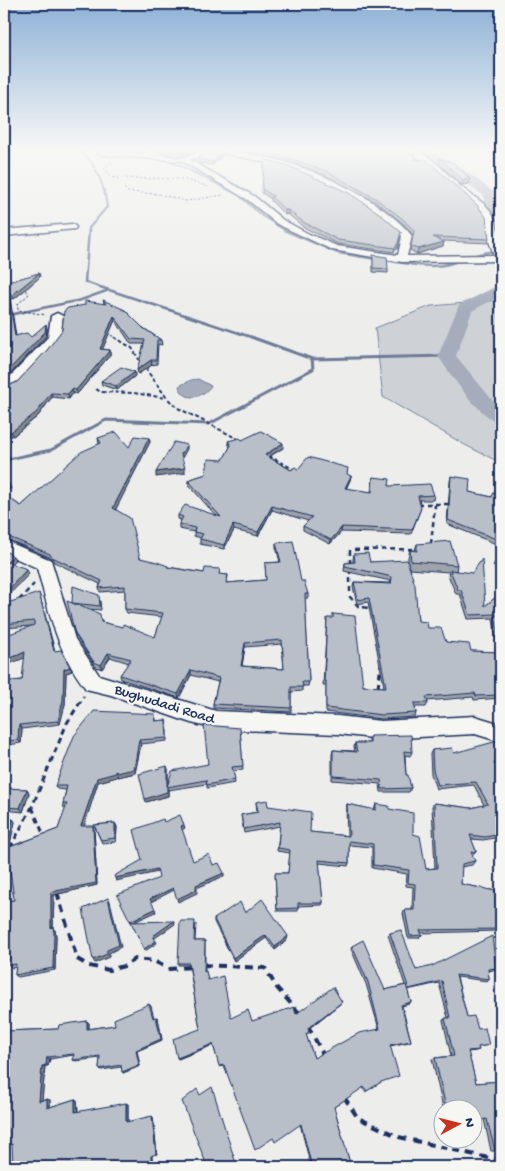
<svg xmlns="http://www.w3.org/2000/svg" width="505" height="1171" font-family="'Gochi Hand',sans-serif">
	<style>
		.green { fill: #ced2d7; stroke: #74809a }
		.water { fill: #a5acbc; stroke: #6e7a96 }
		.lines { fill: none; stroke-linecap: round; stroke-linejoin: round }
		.stream-far2 { stroke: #6e7a96; stroke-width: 2 }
		.stream-far1 { stroke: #6e7a96; stroke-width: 2.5 }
		.stream { stroke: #6e7a96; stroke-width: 3 }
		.river { fill: #a5acbc; fill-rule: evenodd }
		.minor-casing { stroke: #1b2f5e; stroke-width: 3 }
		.path-far4 { stroke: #1b2f5e; stroke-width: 1; stroke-dasharray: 2.5 2; stroke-linecap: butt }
		.path-far3 { stroke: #1b2f5e; stroke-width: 2; stroke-dasharray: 4 2.5; stroke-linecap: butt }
		.path-far2 { stroke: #1b2f5e; stroke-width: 2.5; stroke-dasharray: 5 4; stroke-linecap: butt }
		.path-far1 { stroke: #1b2f5e; stroke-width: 3; stroke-dasharray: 6 4.5; stroke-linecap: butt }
		.path { stroke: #1b2f5e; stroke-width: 4; stroke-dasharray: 8 6; stroke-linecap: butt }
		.minor { fill: #f6f6f2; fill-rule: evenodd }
		.wall { fill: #9fa4ac; stroke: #1b2f5e; fill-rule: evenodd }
		.shaded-wall { fill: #82868c; stroke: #1b2f5e }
		.building { fill: #b9bfc8; stroke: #1b2f5e; fill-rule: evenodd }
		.labels { text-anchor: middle; stroke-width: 4.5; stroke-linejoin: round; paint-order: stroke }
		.street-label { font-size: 15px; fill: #1b2f5e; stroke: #f6f6f2 }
	</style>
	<rect width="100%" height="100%" fill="#edeeec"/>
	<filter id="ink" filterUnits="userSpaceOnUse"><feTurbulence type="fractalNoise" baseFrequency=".02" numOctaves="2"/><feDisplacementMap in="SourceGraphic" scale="10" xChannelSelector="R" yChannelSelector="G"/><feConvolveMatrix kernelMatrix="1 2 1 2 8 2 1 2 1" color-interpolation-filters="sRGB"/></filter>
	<g filter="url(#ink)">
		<path class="green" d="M501 300V463L465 445 383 397 375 328 431 306Z"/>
		<path class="water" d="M198 379 211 386C203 397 185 404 179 386L191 380Z"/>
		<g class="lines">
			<path class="stream-far2" d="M76 148C96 161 104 184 107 207L89 228V231
				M173 162 239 195 262 216 286 231"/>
			<path class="stream-far1" d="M89 230 85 282 254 338
				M284 230 338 253 376 259
				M384 260C405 263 429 269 449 264 468 259 482 249 501 253
				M4 316 81 300 109 290"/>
			<path class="stream" d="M251 337 312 359 447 356
				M4 460 51 450 106 420 209 424 313 369 312 359"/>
			<path class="river" d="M405 148C437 144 470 175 494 192L501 246C482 242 485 212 484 196L441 165Z
				M501 284V295L472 311 456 356 494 402 501 407V423C479 418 451 375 438 356L459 305Z"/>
			<g class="minor-casing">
				<path id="minor" d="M141 148C153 148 169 160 184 157 197 154 209 148 223 148L222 149C246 154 271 157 294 165 331 177 388 205 412 236L407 256 494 255 489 241 487 220 481 210 458 192 427 162 396 148C426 144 444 173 464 189 474 198 487 203 493 215 499 227 501 248 501 261L402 262 332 250 277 224 248 200 182 161 102 155 98 153 102 151 146 153 142 150ZM214 152C239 157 265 161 289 168 323 179 379 209 402 236L398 255 337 246 309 234 283 220 254 196 190 160Z
					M72 224 76 227 75 229 4 236V230Z
					M57 313 63 316 61 333 58 339C49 352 18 390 4 393V383L48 337 51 316Z
					M4 540 51 560 75 639 99 675 216 711 338 716 381 721 475 716 501 724V742L475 734 381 739 338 734 216 729 191 723 111 695 86 689C56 650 50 614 37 568L4 553Z"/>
			</g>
			<path class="path-far4" d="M112 162 104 168 114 178 182 179 210 187
				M124 188 128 192 158 194 186 201 224 195
				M23 287 29 294 18 304V310L46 315
				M107 333 116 338"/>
			<path class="path-far3" d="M114 337 132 348 140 361
				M145 368 167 398 178 408 240 440
				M96 389 101 392 134 393 166 398
				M269 456 295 470"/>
			<path class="path-far2" d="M417 504H451
				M431 544 435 505
				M350 564V550L418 549
				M350 569V597L358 606 372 609
				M19 600 34 584"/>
			<path class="path-far1" d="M378 688 381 664
				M32 807 44 836
				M10 848 32 807 67 723 84 696"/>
			<path class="path" d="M57 892 77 959 89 966 109 970 124 966 135 959 154 961 169 969 192 967
				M203 965 265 968 277 988 301 1015
				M308 1026 324 1056
				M344 1097 358 1118 399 1137 501 1161"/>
			<use href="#minor" class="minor"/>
		</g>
		<path class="wall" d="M144 148H217L184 155H173Z
			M229 148H399L416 159V160L489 239 488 243 443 241 444 242 443 246 417 254 410 250 413 235 403 223 375 201 325 175 286 160Z
			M486 148H501V156L493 155Z
			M201 155 222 156 213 165 198 163V159L201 157Z
			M439 158 470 179 469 184 462 185 439 163Z
			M264 164 398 248 394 252 338 244 303 227 288 214 285 215 271 201V199L262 193Z
			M373 255 388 269V273L373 272Z
			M39 273 40 277 14 299 10 298 16 336 31 337 47 328 46 336 4 381V279L5 283Z
			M103 300 161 340 162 345 158 344 157 364 152 365 138 374 144 344H131L115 320 102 349 110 350V355L77 394 73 393 69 399 52 397 38 416 13 436 4 434V388L17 382 104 303Z
			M135 376 117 390 102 385 101 381Z
			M98 438 129 447 149 438 150 442 115 510 140 558 168 567 204 573 228 575 227 583 266 580 265 563 280 562 276 547V543L308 594V598H305L309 682 308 686H302V691L291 692V712L213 708V704L218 682 191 675 179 698 121 679 120 675 129 663 110 657 102 669 96 667 77 638 75 634 72 603 100 600 101 610 86 609 101 619 102 622 155 637 162 617 127 613 125 609V590L100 592 99 588 100 584 54 562 52 558 4 538V495L21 506 99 444ZM282 644 284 669 242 666 245 647Z
			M242 440 283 448 269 457 291 470 298 469 351 476 350 480 346 489 371 492 373 477 389 486 434 495 433 500H419L421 508 411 534 341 532 330 544 303 530V526L308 521 272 510 258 536 234 530 224 549 200 544V539L201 538 194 536V532L179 529V524L181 520 178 519V515L216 516 189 485 188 480 206 474 223 460 230 447 229 445 228 441Z
			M451 476 469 492 492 497 501 494V546L447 524 450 481Z
			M417 544 457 565 456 571 485 606 501 593V698L474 700 473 697 427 701 428 703 426 707H415L416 713 415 717 381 719 326 712V685H323L327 618 363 686 384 687 368 602 357 604 353 587 354 582 390 583 391 581 344 571 345 563 353 562V559L354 554 370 562 408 563V557L410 550H415ZM410 569 449 572 448 575 456 594H460L468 619 493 618 498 652 471 651 446 642 428 628 418 621Z
			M501 554V571L493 566 495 562Z
			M40 597 55 651 72 671 66 673 65 704 60 724 22 729 21 743 8 745 6 741 7 728H4V682L22 680 32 626 4 628V604Z
			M156 718V721L166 720 167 724V741L141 744 135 773 118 777 117 775V777L98 782 84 826 94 829 97 885 54 895 53 928 55 930 56 936 55 970 18 977 15 975 16 967 12 968 9 965V959L4 960V901L14 900 8 854 6 859H4V821L13 819 15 822 9 847 58 829 66 808H64L63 804 66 790 57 789 55 786Z
			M240 728 243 770 233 771 235 783 207 788V784L168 790V788V796L146 802 168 769V786L208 764Z
			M370 736 412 752 410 756 405 755 406 775 411 788 409 792H381L380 784 332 780V754L333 750 355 751 354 747 355 743H369V739Z
			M432 750 454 753 501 765 496 766 501 776V837L483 840 471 839 476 851 472 855 475 861 472 865 461 867V884L501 892V920H500L501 929 498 931 421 933 422 935 419 938H408L403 913 405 910H412L413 887 406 886 407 874 372 868V847L349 845V863L348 866 319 863 323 903 322 905 298 906V911H277L275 873H288L290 853 277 851 280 826 244 833 241 815 257 812 256 802 268 806 310 832 347 836 346 807 347 804 374 810 376 804 389 809 413 834 426 869 435 868 432 806 434 803 471 808 484 805 474 785 436 789 431 774 430 754Z
			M4 788 27 789 29 793 23 812 4 810Z
			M115 823 117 827 116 842 102 843 94 825Z
			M245 913 287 940 275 950 266 938 234 961 214 922V919Z
			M196 924 195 941H205V972L208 980 231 1018 252 1021 296 1014 341 1003 308 1029V1034L306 1035 314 1058 379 1029 366 984 351 949 352 946 385 990 405 985 388 935 390 933 416 970 496 968 493 970 488 971 489 979 487 981 457 977 467 1017 478 1029 489 1045 478 1047 479 1050 476 1051 468 1052 476 1083 501 1081 495 1151H491L484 1119 472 1108H443L432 1059 435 1058 451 1056 443 1020 448 1018 439 983 407 990 411 1002 409 1004 402 1006 411 1041 409 1042 390 1046 381 1082 365 1092 363 1087 334 1107 351 1167H321L320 1165 315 1167H311L300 1124 273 1138 224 1066 220 1067 213 1045 178 1059 177 1058 200 1029 189 965H178V963Z
			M149 1004 151 1006 154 1018 156 1017 158 1018 162 1040 137 1051 140 1066 123 1073 121 1067 102 1070 99 1069 100 1058 76 1061 73 1060 74 1055 50 1059 48 1066H45L42 1100H50V1107L75 1099 77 1100 78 1112 128 1104V1122L153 1117 157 1154 152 1155 12 1144 6 1146 7 1066 4 1067V1031L58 1029 87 1021 89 1023V1029L115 1025Z
			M392 1162H394L395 1167H353Z"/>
		<path class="shaded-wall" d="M202 148H217L184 155 183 152Z
			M222 152V156L213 165V162Z
			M470 179 469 184 462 185 463 180Z
			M285 210H288V214L285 215Z
			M401 232 398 248 394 252 395 248Z
			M444 242 443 246 417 254 418 249Z
			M39 273 40 277 14 299 12 295Z
			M9 296 10 300 16 341 15 336Z
			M114 316 115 320 101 353 100 349Z
			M46 324 47 328 46 336 4 381V375Z
			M110 350V355L77 394 76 390Z
			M151 360 152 365 138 374 137 370Z
			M135 372V376L117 390 116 386Z
			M72 389 73 393 69 399 68 394Z
			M51 393 52 397 38 416 13 436 11 432Z
			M149 438 150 442 114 513 113 508Z
			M283 443V448L265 459V455Z
			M187 445V449L182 458 181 454Z
			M185 468V473L156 477V472Z
			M351 476 350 480 344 493 345 488Z
			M9 484 11 489 4 492V487Z
			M272 506V510L258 536V532Z
			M233 525 234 530 224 549V545Z
			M342 527 341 532 330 544 331 540Z
			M13 556 15 560 9 566 7 562Z
			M27 569 29 574 4 600V594Z
			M39 593 40 597 56 656 54 651Z
			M245 643V647L241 670V666Z
			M25 652 27 657 4 666V661Z
			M108 653 110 657 102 669 101 665Z
			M70 667 72 671 66 673 65 704 60 724 58 721 64 669Z
			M191 670V675L179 698 178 694Z
			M19 725 22 729 21 743 18 740Z
			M139 740 141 744 135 773 118 777 117 775V777L98 782 83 830 81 826 97 778 116 771Z
			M501 761V765L491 767 494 763Z
			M167 766 168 769V796L146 802 145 799Z
			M27 789 29 793 23 812 20 808Z
			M13 819 15 822 6 859 4 857Z
			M115 823 117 827 116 842 115 838Z
			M184 825 185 828 182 830 181 826Z
			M93 826 94 829 97 885 54 895 53 928 55 930 56 936 55 970 53 968 51 928V892Z
			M157 869 158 872 116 881 115 878Z
			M224 873V876L197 888V893L178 902 177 899 196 885Z
			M173 888 174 890 151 902 150 899Z
			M108 898 110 901 121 947 109 953V957L95 963 93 960 107 950Z
			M155 909 156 912 132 923 130 921Z
			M174 921 175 924 155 938 153 936Z
			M266 935V938L234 961 233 958Z
			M288 936 287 940 275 950V947Z
			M156 941 157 943 145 951 144 949Z
			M9 956 12 958 4 960V957Z
			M342 1002 341 1003 307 1030 308 1028Z
			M156 1017 158 1018 162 1040 137 1051 140 1066 123 1073 122 1072Z
			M87 1021 89 1023V1030L87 1029Z
			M213 1044V1045L178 1059 177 1058Z
			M47 1057 50 1059 48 1066 46 1065Z
			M42 1066H45L42 1101H39Z
			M47 1099 50 1100V1108H47Z
			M75 1099 77 1100 78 1112H75Z
			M126 1103 128 1104V1122H126Z
			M152 1116 153 1117 157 1154H156Z
			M152 1155 153 1167H151V1156Z"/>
		<path class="building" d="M157 148H202L183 152H173Z
			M244 148H399L417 156 414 160H427L477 205 486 217 489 239 433 237 444 242 418 249 411 246 414 231 403 219 375 198 326 171 286 157Z
			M490 148H501V152H494Z
			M214 151 222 152 213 162 198 159 202 155H201Z
			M439 158 454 163 470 179 463 180Z
			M267 160 289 166 349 193 379 213 401 232 398 243 395 248 338 240 303 222 288 210H285L271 197 273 196 262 189 264 164Z
			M373 255 387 257 388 269 373 268Z
			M39 273 12 295 4 294V280V283Z
			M4 296H9L15 336 27 333 31 337 46 324 45 332 4 375Z
			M103 300 125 310 143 328 161 340H157L156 360H151L137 370 145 340 131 339 114 316 100 349 110 350 76 390 72 389 68 394 51 393 37 412 11 432 4 430V388L17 382 48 349 62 330 64 311 68 308 85 305V301L106 304Z
			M121 367 135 372 116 386 101 381Z
			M261 431 283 443 265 455 291 470 295 467 298 469 308 457 348 468 347 474 351 476 345 488 372 492 373 477 390 479 389 486 430 484 434 495 418 496 421 508 412 530 342 527 331 540 303 526 312 517 272 506 258 532 233 525 224 545 200 539 203 534 194 532 195 528 179 524 183 517 178 515 185 505 221 517 188 480 206 474 208 459 223 460 231 445 228 441 240 438 242 440Z
			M116 432 129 447 135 436 149 438 113 508 130 518 140 558 157 562 168 566 167 567 204 573 205 568 220 569 219 574 228 575 226 583 266 580 265 563 281 562 276 543 293 541 301 581H304L308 594H305L309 682H302L303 687H291V708L213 704 219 678 191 670 178 694 120 675 131 659 108 653 101 665 94 662 75 634 67 601 100 614 101 622 123 627V624L155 637 163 613 125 609V586L99 588 102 581 52 557 50 554 4 535V495L21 506 81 452 101 443 98 438ZM282 640 284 669 241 666 245 643Z
			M174 442 187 445 181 454 185 468 156 472Z
			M451 476 470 479 469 492 492 497 494 492 501 494V541L448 520Z
			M4 479 9 484 4 487Z
			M450 541 457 565 411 561 410 550 417 551V544Z
			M4 550 13 556 7 562 27 569 4 594Z
			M368 553 370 562 407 560 415 585 418 621 427 622 428 628H441L446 642 469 644 471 651 501 652 495 614 470 615 461 590H458L450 570 472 573 482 559 485 606 501 593V695L476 696 475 693 426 697 428 703H414L416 713 382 715 326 708V681H324L327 618H333V614L355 616 363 686 386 687 369 598 358 600 354 582 391 584 392 577 345 566V563L355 562 354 554Z
			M501 554V565L495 562Z
			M73 586 99 595 100 606 72 603Z
			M39 593 54 651 61 650 70 667 64 669 63 700 58 721 19 725 18 740 6 741 7 724H4V682L22 680 25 652 4 661V636L34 625V621L4 624V604Z
			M94 711 155 714V721L166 720 167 738 139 740 134 769 117 773 116 771V773L97 778 81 826H93L96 883 51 892V928L53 927 54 933 53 968 15 975 16 964 9 965V956L4 957V901L14 900 7 848 58 829 67 804H63L67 786H55L74 736Z
			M204 725 240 728 243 766 232 767 235 779 207 785 206 780 167 787 172 771 208 764Z
			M411 735 412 752 404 751 406 775H408L411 788 382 789 381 780 333 776V750L357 752 355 743H370V736Z
			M501 740V761L494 763 501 776V834L485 837 470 835 476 851 471 852 475 861 462 864 461 884 501 892V917L499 916 501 929 420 930 422 935 410 936 405 910H414L415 884 408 883 409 870 373 865V844L349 841V863L319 860 323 903H298V908L277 909 275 873H288L290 850 278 848 280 822 244 829 241 815 258 812 256 802 267 800 268 806 311 812 310 832 349 836 347 804 376 810V804L389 806V809L413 813V834L420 836 426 869 437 868 434 803 471 808 488 804 476 782 438 785 433 770 432 750 452 748 454 753Z
			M167 766V792L145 799 139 774Z
			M4 788 27 789 20 808 4 807Z
			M180 815 184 825 181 826 193 861 209 854 213 865 219 863 224 873 196 885V890L177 899 173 888 150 899 155 909 130 921 117 895 159 878 157 869 115 878 114 876 142 860 134 830 163 819 164 822Z
			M13 819 4 855V821Z
			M115 823V838L101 840 94 825Z
			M108 898 119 945 107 950V954L93 960 83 909Z
			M262 899 288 936 275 947 266 935 233 958 214 919 240 902 245 913Z
			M174 921 153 936 156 941 144 949 131 922Z
			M180 921H195L194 941H205L204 972 206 971 208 980 223 976 231 1018 248 1010 252 1021 294 1007 296 1014 333 987 342 1002 308 1028 309 1032 306 1034 314 1058 359 1033 380 1029 368 982 352 946 363 940 385 990 406 985 411 1002 401 1005 411 1041 390 1045 399 1076 381 1082 367 1091 364 1087 334 1107 351 1167H322L321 1165 315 1167H312L301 1124 275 1142 273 1138 255 1150 224 1065 219 1066 213 1044 177 1058 173 1039 200 1029 189 963H178Z
			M401 930 416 970 432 966 492 936 496 968 488 969 489 979 456 975 467 1017 474 1016 478 1029 485 1028 489 1045 478 1047 479 1050 468 1051 476 1083 501 1081V1151H495L487 1119 472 1121V1108H446L435 1058 454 1056 445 1018H450L442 981 409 989 390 933Z
			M149 1004 153 1018 156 1017 161 1039 136 1050 139 1065 122 1072 121 1065 99 1069 100 1056 73 1060 74 1054 47 1057 46 1065 42 1066 39 1101 47 1099V1108L75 1099V1112L126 1103V1122L152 1116 156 1154 151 1156V1167H13L12 1144 4 1146V1087L8 1065 4 1066V1031L58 1029 59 1025 87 1021V1029L115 1025 114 1019Z
			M212 1087 237 1167H205L207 1166 182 1101 197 1089 200 1095Z
			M394 1162 395 1167H358Z"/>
	</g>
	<linearGradient id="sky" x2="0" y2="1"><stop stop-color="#8db1d6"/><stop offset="0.48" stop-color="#f7f7f6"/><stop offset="1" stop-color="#f7f7f6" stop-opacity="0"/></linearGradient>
	<rect width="505" height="311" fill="url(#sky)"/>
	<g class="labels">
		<g class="street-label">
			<text transform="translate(165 703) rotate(17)" y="5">Bughudadi Road</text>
		</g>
	</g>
	<rect width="505" height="1171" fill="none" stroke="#f6f6f2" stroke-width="20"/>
	<rect x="10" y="10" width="485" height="1151" fill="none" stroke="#1b2f5e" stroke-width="2" filter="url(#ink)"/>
	<g transform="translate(458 1124) rotate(83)"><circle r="24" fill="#f6f6f2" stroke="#9ea6b7"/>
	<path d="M0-4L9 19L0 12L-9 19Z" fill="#c8321e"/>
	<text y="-8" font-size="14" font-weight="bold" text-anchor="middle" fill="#1b2f5e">N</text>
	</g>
</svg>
